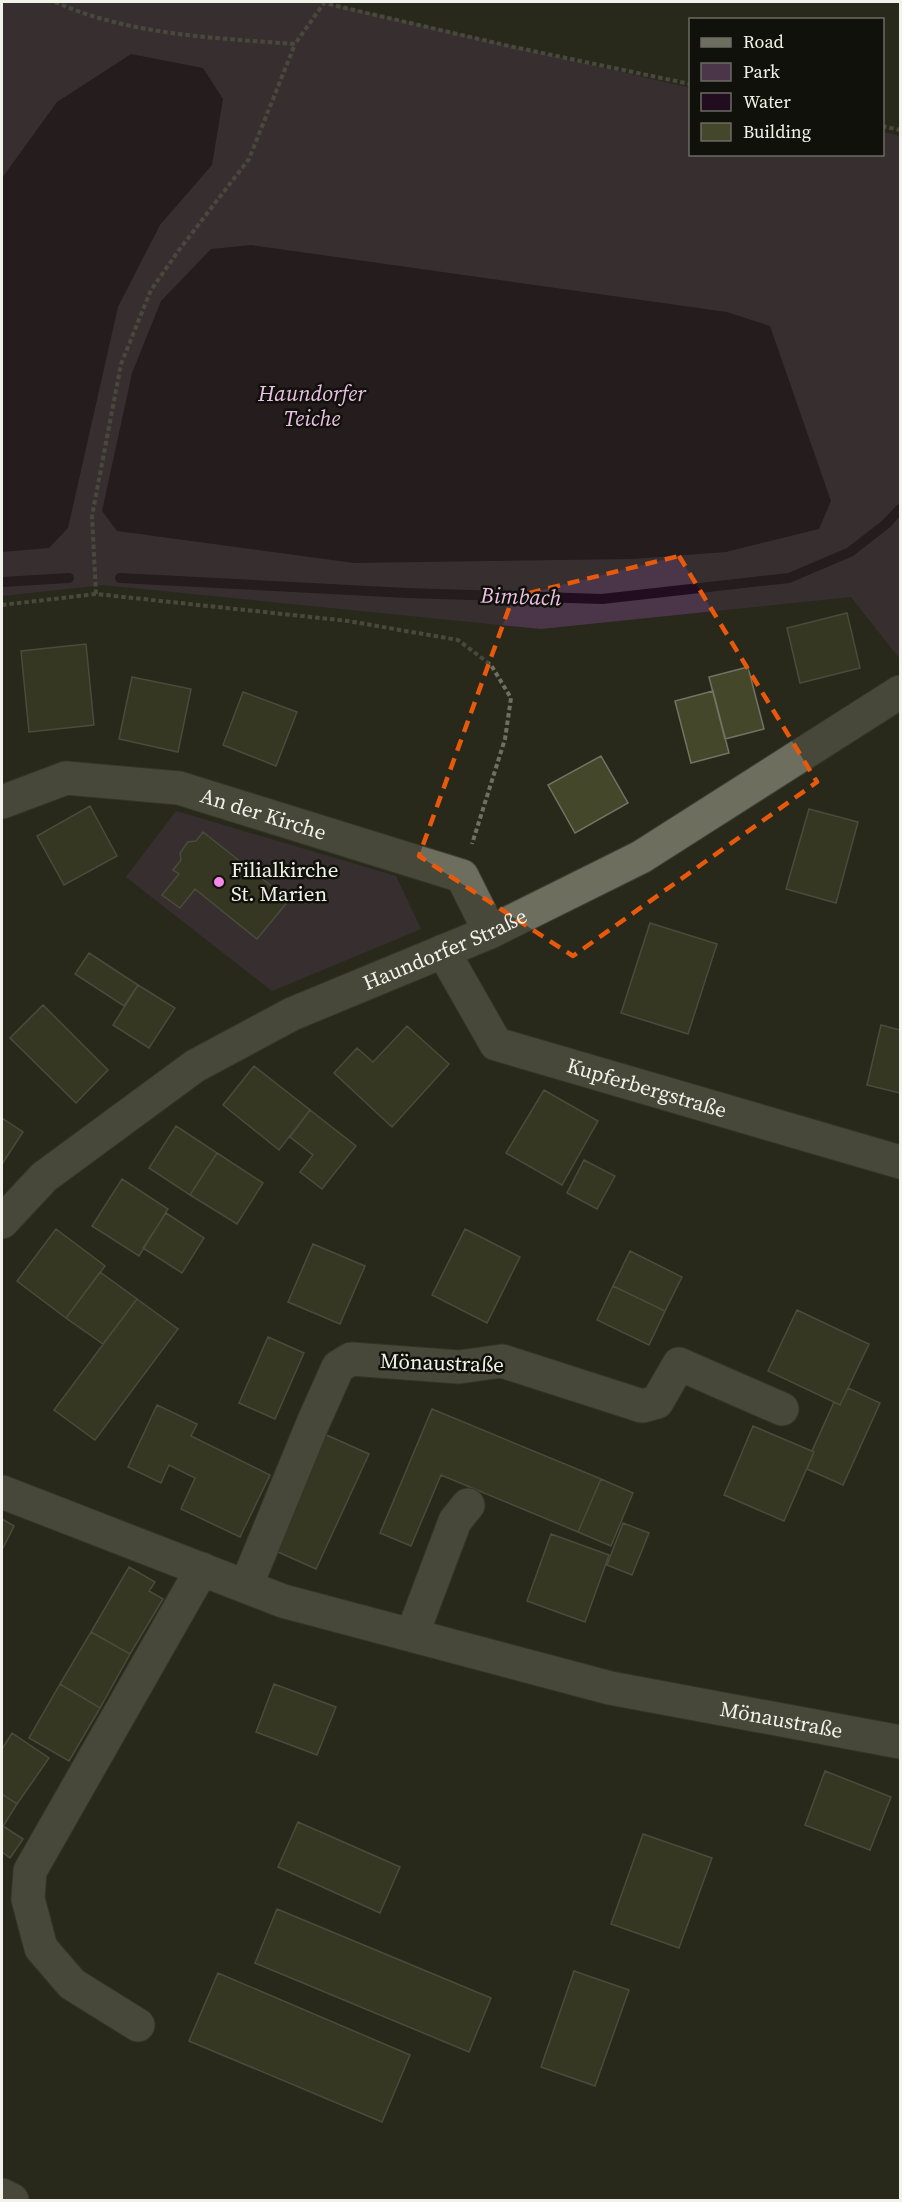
<svg xmlns="http://www.w3.org/2000/svg" width="902" height="2202" font-family="'Source Serif 4',serif">
	<style>
		.green { fill: #4b3548 }
		.water { fill: #210d1f }
		.lines { fill: none; stroke-linecap: round; stroke-linejoin: round }
		.stream { stroke: #210d1f; stroke-width: 10 }
		.building { fill: #45472a; stroke: #727363; stroke-width: 1.5 }
		.minor-casing { stroke: #424338; stroke-width: 35 }
		.path { stroke: #6f7064; stroke-width: 4; stroke-dasharray: 4.5 3; stroke-linecap: butt }
		.minor { stroke: #6d6e5e; stroke-width: 33 }
		.marked { fill: none; stroke: #e8590c; stroke-width: 4.5; stroke-dasharray: 12 8; stroke-linejoin: round }
		.poi-dot { fill: #f788eb; stroke: #11110b; stroke-width: 2 }
		.labels { text-anchor: middle; stroke-width: 5; stroke-linejoin: round; paint-order: stroke }
		.street-label { font-size: 21px; fill: #f1f2e9; stroke: #11110b }
		.poi-label { font-size: 21px; fill: #f1f2e9; stroke: #11110b; text-anchor: start }
		.water-label { font-size: 22px; font-style: italic; fill: #eebfe7; stroke: #11110b }
	</style>
	<rect width="100%" height="100%" fill="#28291b"/>
	<path class="green" d="M2 2H324L690 88V154H882L883 132 900 136V659L851 597 541 629 103 585 2 596Z
		M176 811 396 876 421 929 272 991 126 877Z"/>
	<path class="water" d="M131 54 203 68 223 99 212 165 160 225 118 307 68 528 49 548 2 552V178L57 102Z
		M251 245 727 312 770 326 831 501 819 529 726 552 633 559 354 563 117 531 102 511 132 373 161 301 211 249Z"/>
	<g class="lines">
		<path class="stream" d="M120 578 407 593 602 599 789 578 850 552 886 524 900 509
			M2 582 69 578"/>
	</g>
	<path class="building" d="M847 613 860 668 800 683 787 628Z
		M86 644 94 725 29 732 21 651Z
		M748 667 764 729 725 739 709 677Z
		M132 677 191 689 178 752 119 739Z
		M713 691 729 753 691 763 675 701Z
		M243 692 297 712 276 766 223 745Z
		M601 756 628 803 575 833 548 785Z
		M90 806 117 856 64 885 37 836Z
		M809 809 858 822 836 903 786 889Z
		M203 832 289 900 257 939 195 889 180 908 162 895 179 874 173 870 181 860 180 853 188 842 196 841Z
		M650 923 717 944 688 1034 621 1013Z
		M89 953 138 985 124 1006 75 974Z
		M138 985 175 1008 149 1048 113 1025Z
		M43 1005 108 1070 76 1103 10 1038Z
		M881 1025 900 1030V1093L867 1085Z
		M407 1026 449 1064 392 1127 334 1073 357 1048 373 1062Z
		M254 1066 310 1110 279 1150 223 1105Z
		M544 1090 598 1121 562 1185 506 1153Z
		M310 1110 356 1146 322 1189 300 1172 313 1155 290 1137Z
		M2 1118 23 1132 2 1164Z
		M176 1126 217 1153 190 1195 149 1168Z
		M217 1153 263 1183 237 1224 190 1195Z
		M584 1160 615 1176 597 1209 567 1193Z
		M122 1179 168 1209 139 1256 92 1226Z
		M166 1213 204 1238 182 1273 143 1248Z
		M56 1229 105 1266 66 1318 17 1281Z
		M465 1229 520 1257 487 1323 432 1295Z
		M313 1244 365 1266 340 1324 288 1302Z
		M630 1251 682 1277 665 1311 613 1286Z
		M100 1272 137 1299 103 1344 66 1318Z
		M613 1286 665 1311 649 1345 597 1320Z
		M137 1299 178 1329 95 1440 54 1410Z
		M797 1310 869 1344 840 1405 768 1371Z
		M268 1337 304 1353 275 1419 239 1403Z
		M848 1388 880 1403 843 1485 807 1469 814 1452 812 1451 834 1402 840 1405Z
		M157 1405 197 1424 191 1436 270 1475 240 1537 181 1509 195 1478 169 1465 161 1483 128 1467Z
		M432 1409 601 1479 578 1532 441 1475 411 1546 380 1533Z
		M753 1426 814 1452 784 1521 724 1495Z
		M322 1433 369 1454 316 1569 269 1548Z
		M601 1479 633 1493 611 1546 578 1532Z
		M2 1519 14 1526 2 1550Z
		M623 1523 649 1533 632 1575 607 1565Z
		M551 1534 609 1555 585 1622 527 1601Z
		M129 1567 155 1582 149 1591 163 1599 130 1654 91 1632Z
		M91 1632 130 1654 100 1708 60 1684Z
		M60 1684 100 1708 69 1761 29 1738Z
		M274 1684 336 1707 317 1755 256 1732Z
		M12 1733 49 1758 17 1804 2 1794V1749Z
		M825 1771 891 1797 870 1850 805 1825Z
		M2 1794 17 1804 2 1828Z
		M298 1822 400 1867 380 1913 278 1867Z
		M3 1826 23 1839 10 1858 2 1852Z
		M643 1834 712 1858 679 1948 611 1924Z
		M277 1909 491 1998 469 2052 255 1963Z
		M574 1971 629 1990 595 2086 541 2067Z
		M218 1973 410 2055 382 2122 189 2041Z"/>
	<g class="lines">
		<g class="minor-casing">
			<g id="minor">
				<path id="s1" d="M2 802 66 778 179 788 462 876 490 932"/>
				<path id="s2" d="M443 951 496 1044 900 1162"/>
				<path id="s3" d="M2 1222 44 1177 195 1066 292 1014 490 932 641 857 900 692"/>
				<path id="s4" d="M2 1492 283 1601 610 1688 900 1742"/>
				<path d="M246 1586 313 1423 338 1367 351 1359 459 1367 502 1361 642 1406 657 1402 679 1364 782 1409"/>
				<path d="M412 1635 455 1521 468 1505"/>
				<path d="M138 2025 72 1984 41 1948 28 1899 30 1871 202 1569"/>
				<path d="M2 2195 12 2200"/>
			</g>
		</g>
		<path class="path" d="M55 2C129 35 215 38 295 44L324 3 509 46 690 84
			M882 126 900 130
			M96 594 92 516 121 364 151 290 179 250 249 159 295 44
			M2 605 96 594 348 621 458 640 491 665 511 698 505 739 472 844"/>
		<use href="#minor" class="minor"/>
	</g>
	<path d="M0 0H902V2202H0ZM679 556 817 782 573 956 419 856 513 597Z" fill="#28291b" fill-opacity=".55" fill-rule="evenodd"/>
	<path class="marked" d="M679 556 817 782 573 956 419 856 513 597Z"/>
	<circle class="poi-dot" cx="219" cy="882" r="6"/>
	<g class="labels">
		<g class="street-label">
			<text dy="7" stroke="none"><textPath href="#s1" startOffset="270">An der Kirche</textPath></text>
			<text dy="7" stroke="none"><textPath href="#s3" startOffset="525">Haundorfer Straße</textPath></text>
			<text dy="7" stroke="none"><textPath href="#s2" startOffset="264">Kupferbergstraße</textPath></text>
			<text transform="translate(442 1363) rotate(2)" y="7">Mönaustraße</text>
			<text dy="7" stroke="none"><textPath href="#s4" startOffset="814">Mönaustraße</textPath></text>
		</g>
		<g class="poi-label">
			<text x="231" y="877">Filialkirche<tspan x="231" dy="24">St. Marien</tspan></text>
		</g>
		<g class="water-label">
			<text x="312" y="401">Haundorfer<tspan x="312" dy="25">Teiche</tspan></text>
			<text transform="translate(521 596) rotate(2)" y="8">Bimbach</text>
		</g>
	</g>
	<rect width="902" height="2202" fill="none" stroke="#f1f2e9" stroke-width="6"/>
	<rect x="689" y="18" width="195" height="138" fill="#11110b" stroke="#6b6b64" stroke-width="1.5"/>
	<rect x="701" y="38" width="30" height="9" fill="#6d6e5e" stroke="#6b6b64" stroke-width="1.5"/>
	<text x="743" y="48" font-size="18" fill="#f1f2e9">Road</text>
	<rect x="701" y="63" width="30" height="18" fill="#4b3548" stroke="#6b6b64" stroke-width="1.5"/>
	<text x="743" y="78" font-size="18" fill="#f1f2e9">Park</text>
	<rect x="701" y="93" width="30" height="18" fill="#210d1f" stroke="#6b6b64" stroke-width="1.5"/>
	<text x="743" y="108" font-size="18" fill="#f1f2e9">Water</text>
	<rect x="701" y="123" width="30" height="18" fill="#45472a" stroke="#6b6b64" stroke-width="1.5"/>
	<text x="743" y="138" font-size="18" fill="#f1f2e9">Building</text>
</svg>
